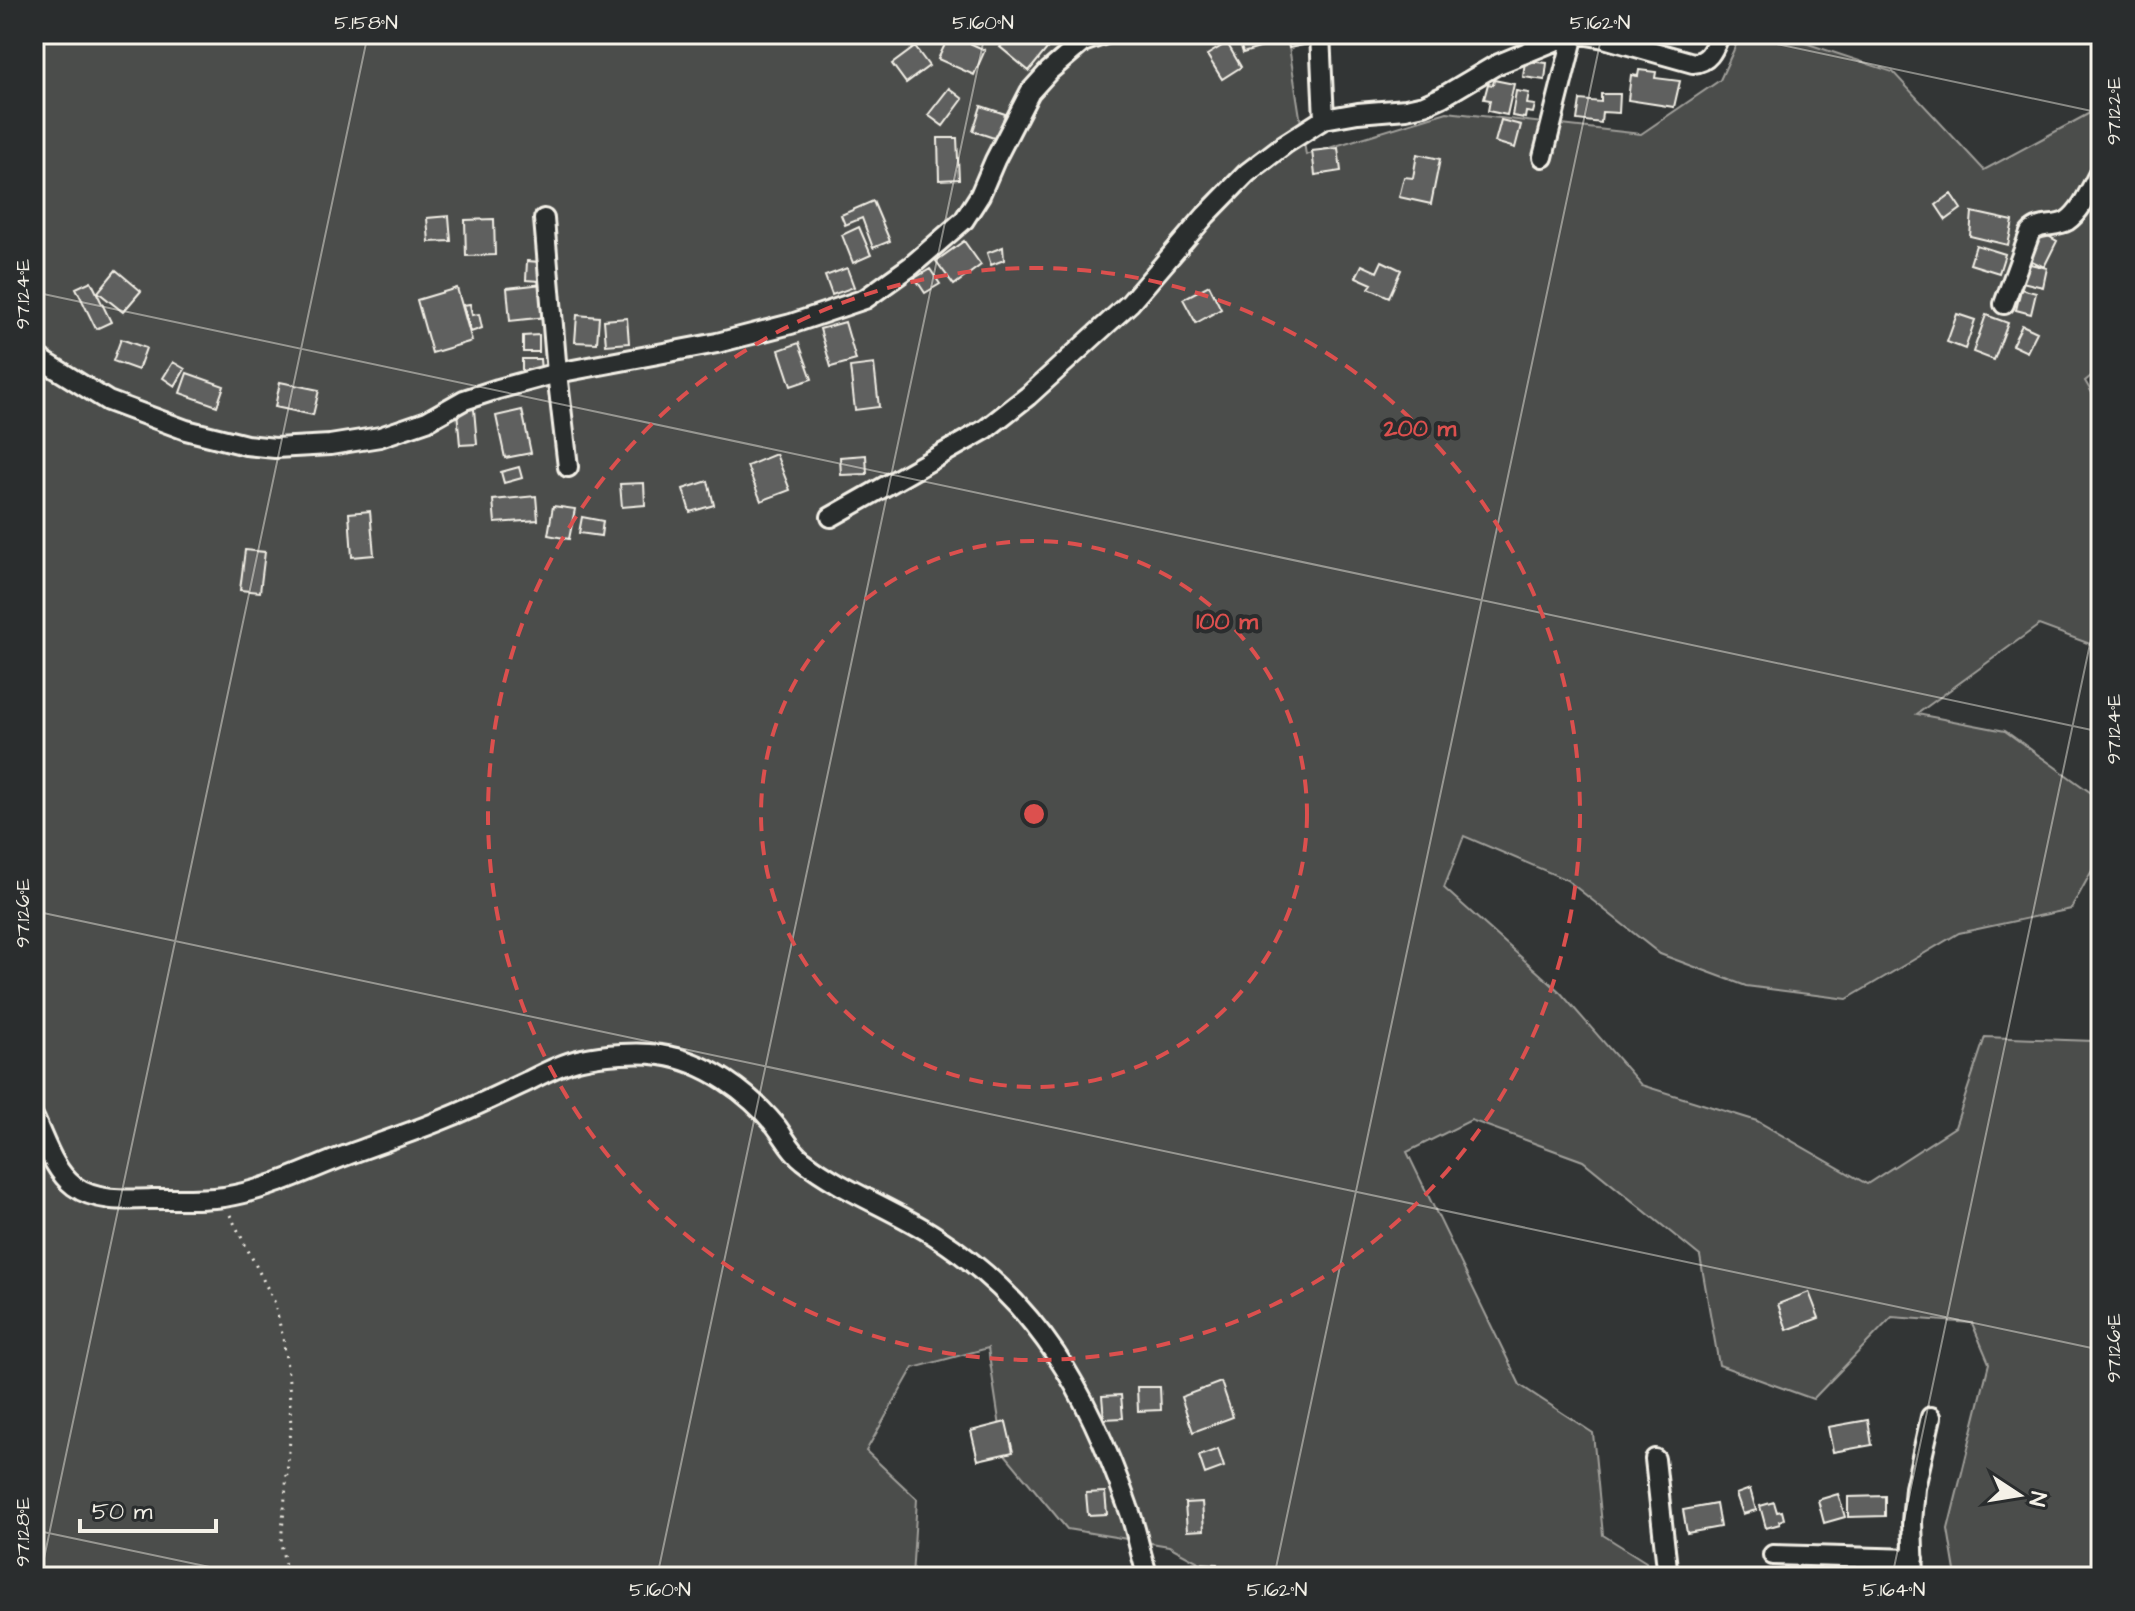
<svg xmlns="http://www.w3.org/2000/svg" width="2135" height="1611" font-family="'Architects Daughter',sans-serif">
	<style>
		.green { fill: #4b4d4c; stroke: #a09f9a; stroke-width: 2 }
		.building { fill: #5f605f; stroke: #f4f1e8; stroke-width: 2 }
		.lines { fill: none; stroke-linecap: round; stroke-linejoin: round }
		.minor-casing { stroke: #f4f1e8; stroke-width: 24 }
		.path { stroke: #f4f1e8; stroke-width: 3; stroke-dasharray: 2 6; stroke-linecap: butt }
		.minor { stroke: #2a2d2e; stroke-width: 18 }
		.ticks { fill: none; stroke: #f4f1e8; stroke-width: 2; stroke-opacity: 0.45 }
		.ring { fill: none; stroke: #dc504e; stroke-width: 4; stroke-dasharray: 14 10 }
		.centre { fill: #dc504e; stroke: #2a2d2e; stroke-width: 4 }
		.ring-label { font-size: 24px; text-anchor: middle; font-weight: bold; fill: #dc504e; stroke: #2a2d2e; stroke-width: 8; stroke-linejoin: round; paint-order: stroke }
		.neatline { fill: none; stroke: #f4f1e8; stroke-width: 3 }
		.ticks-label { font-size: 20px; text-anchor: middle; fill: #f4f1e8 }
	</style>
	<rect width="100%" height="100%" fill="#323535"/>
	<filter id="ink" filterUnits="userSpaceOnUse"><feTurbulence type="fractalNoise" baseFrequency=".0125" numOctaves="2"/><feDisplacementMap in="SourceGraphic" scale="16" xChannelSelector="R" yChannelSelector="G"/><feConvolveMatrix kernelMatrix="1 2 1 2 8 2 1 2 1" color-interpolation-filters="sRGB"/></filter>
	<g filter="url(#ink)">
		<path class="green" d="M34 34H1287L1306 155 1447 112 1641 134 1720 80 1741 34H1778L1893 72 1984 170 2101 107V368L2085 381 2101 408V648L2039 625 1917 714 2005 731 2101 800V854L2071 909 1959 933 1847 999 1746 986 1660 954 1567 880 1464 836 1444 888 1560 992 1641 1085 1757 1121 1867 1184 1955 1127 1985 1037 2094 1041 2101 1047V1577H1956L1948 1529 1989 1363 1972 1323 1892 1317 1813 1399 1719 1365 1700 1256 1583 1161 1471 1120 1407 1152 1520 1385 1593 1433 1603 1535 1646 1562 1649 1577H1226L1169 1546 1067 1529 1004 1453 988 1348 913 1368 866 1451 917 1499 912 1577H34Z"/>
		<path class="building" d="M950 34 985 50 974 75 938 59Z
			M1011 34H1029L1047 49 1029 71 1000 47Z
			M1237 34H1276L1279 42 1243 53Z
			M1286 34H1317L1318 42 1289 48Z
			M1227 43 1241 67 1222 79 1207 55Z
			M915 47 929 66 906 83 892 64Z
			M1525 61 1547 63 1545 80 1523 77Z
			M1639 70 1656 72 1655 78 1680 81 1674 107 1628 100 1631 75 1638 76Z
			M1494 80 1514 84 1507 115 1488 111 1490 100 1484 99 1488 84 1493 85Z
			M949 88 963 99 943 126 928 115Z
			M1516 91 1529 93 1527 104 1535 105 1533 113 1526 112 1525 118 1512 116Z
			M1601 94H1620L1619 113 1602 112 1601 123 1577 120 1580 100 1601 102Z
			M981 106 1005 114 997 139 973 131Z
			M1501 120 1521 125 1515 148 1495 142Z
			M938 138H957L959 179 939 180Z
			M1338 148 1341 171 1315 175 1312 151Z
			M1417 154 1440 159 1431 204 1399 197 1404 177 1413 178Z
			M1951 194 1961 209 1946 220 1936 205Z
			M873 201 890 241 873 248 862 218 845 225 841 215Z
			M1972 212 2013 221 2008 245 1970 236Z
			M449 216 451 241 429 242 427 218Z
			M494 219 495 255 466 256 465 220Z
			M859 227 871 255 853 263 842 235Z
			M2039 231 2057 241 2044 267 2026 258Z
			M964 241 981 265 954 285 936 261Z
			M1976 245 2005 254 1999 273 1970 264Z
			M1003 247 1004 260 991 265 987 253Z
			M527 261 540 262 539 281 526 280Z
			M1382 261 1401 270 1389 297 1369 288 1372 284 1356 277 1362 265 1377 272Z
			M2026 263 2047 268 2043 287 2022 282Z
			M847 268 854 287 832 295 825 276Z
			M930 269 940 284 925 293 915 278Z
			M116 270 141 291 123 312 98 292Z
			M91 281 111 322 96 329 76 288Z
			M543 284 546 317 510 321 507 288Z
			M1209 285 1221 309 1196 323 1183 299Z
			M457 288 472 341 432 353 417 300Z
			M2021 289 2036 293 2031 314 2016 310Z
			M470 304 472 315 479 314 482 328 471 332 463 305Z
			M1957 314 1975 320 1965 349 1947 342Z
			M577 315 599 317 597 343 575 342Z
			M1986 315 2008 323 1994 360 1973 352Z
			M627 318 629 343 606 345 604 320Z
			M845 322 856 360 831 367 820 329Z
			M2022 325 2037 332 2027 352 2012 345Z
			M539 335V352H523V336Z
			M121 339 146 348 138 370 113 361Z
			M799 343 812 379 791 386 779 350Z
			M522 359H540L541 371H522Z
			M173 362 185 369 175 386 163 378Z
			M874 364 879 407 855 410 850 367Z
			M187 373 224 386 217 406 180 393Z
			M280 382 319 390 313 415 275 407Z
			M474 409 477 444 460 445 457 411Z
			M522 410 531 453 505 458 496 416Z
			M776 454 790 490 761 501 747 466Z
			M866 455 867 474 841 475 840 457Z
			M519 467 522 478 504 483 501 472Z
			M708 481 714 505 690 512 683 489Z
			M644 483 645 505 622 507 620 484Z
			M536 496 538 520 495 523 493 500Z
			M553 506 575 509 569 539 548 535Z
			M370 511 374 555 352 557 349 513Z
			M582 517 603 521 601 536 579 533Z
			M245 550 265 552 260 592 240 590Z
			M1809 1292 1819 1318 1787 1330 1778 1304Z
			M1221 1382 1233 1417 1193 1432 1181 1397Z
			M1137 1387H1160L1161 1410 1138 1411Z
			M1121 1395 1123 1418 1104 1419 1102 1396Z
			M1868 1420 1872 1445 1833 1452 1828 1427Z
			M1006 1422 1013 1452 978 1460 971 1431Z
			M1218 1449 1224 1467 1205 1474 1199 1456Z
			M1750 1489 1756 1510 1743 1514 1736 1494Z
			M1105 1492 1107 1514 1088 1515 1086 1493Z
			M1838 1494 1845 1517 1824 1523 1818 1500Z
			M1885 1496V1516L1848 1517V1497Z
			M1202 1502 1204 1530 1187 1531 1185 1503Z
			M1774 1502 1777 1512 1782 1511 1784 1519 1779 1521 1780 1524 1766 1528 1760 1506Z
			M1716 1504 1720 1527 1687 1533 1683 1510Z
			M1833 1562 1835 1577H1810L1808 1566Z
			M1193 1563 1217 1564V1577H1193Z
			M1864 1563 1868 1577H1849L1846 1567Z
			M1787 1568 1789 1577H1763L1762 1573Z"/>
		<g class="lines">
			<g class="minor-casing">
				<path id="minor" d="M1320 34 1324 119
					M1581 34 1604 38 1693 63C1710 62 1714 48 1720 34
					M1543 157 1574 34
					M544 219 557 373 568 467
					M2004 304 2030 233C2040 222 2055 228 2067 221 2082 211 2092 186 2101 170
					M34 355 108 401 186 430 246 445 275 448 330 445 380 437 427 421 464 400 498 389 557 373 717 343 791 324 865 299 911 266 964 220 980 195 995 160 1030 92 1049 71 1083 42 1106 34
					M831 517 986 429 1028 396 1130 303 1206 215 1247 173 1285 144 1324 119 1358 113 1406 109 1424 105 1442 97 1496 65 1572 34
					M34 1118C45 1141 54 1171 74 1186 95 1202 127 1200 152 1199 175 1199 201 1200 224 1197 268 1190 307 1170 347 1155 381 1142 416 1131 449 1117 476 1106 502 1093 528 1081 546 1072 563 1063 582 1059 604 1054 639 1052 661 1055 706 1061 749 1093 776 1126 785 1138 791 1151 803 1160 842 1191 892 1208 935 1236 1039 1303 1088 1393 1128 1507 1137 1530 1140 1554 1148 1577
					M1655 1459 1668 1577
					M1773 1555 1914 1559
					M1914 1577 1912 1522 1915 1488 1931 1417"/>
			</g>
			<path class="path" d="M230 1215 274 1301 283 1338 289 1381 291 1428 281 1543 287 1577"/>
			<use href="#minor" class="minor"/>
		</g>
	</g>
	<path class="ticks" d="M1730 34 2101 113M34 292 2101 732M34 911 2101 1350M34 1530 257 1577M40 1577 368 34M657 1577 985 34M1274 1577 1602 34M1892 1577 2101 592"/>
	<g class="ring">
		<circle cx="1034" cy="814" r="273"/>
		<circle cx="1034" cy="814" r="546"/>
	</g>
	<circle cx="1034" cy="814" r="12" class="centre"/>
	<g class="ring-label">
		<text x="1420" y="436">200 m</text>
		<text x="1227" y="629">100 m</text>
	</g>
	<rect width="2135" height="1611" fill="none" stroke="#2a2d2e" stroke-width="88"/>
	<g transform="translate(2019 1495) rotate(102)" stroke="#2a2d2e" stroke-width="6" paint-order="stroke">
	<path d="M0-6L14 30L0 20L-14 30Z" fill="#f4f1e8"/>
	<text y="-12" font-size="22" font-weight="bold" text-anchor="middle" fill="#f4f1e8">N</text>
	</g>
	<path d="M80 1519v12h136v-12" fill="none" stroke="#f4f1e8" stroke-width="4"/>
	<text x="92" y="1519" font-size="24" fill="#f4f1e8" stroke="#2a2d2e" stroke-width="6" paint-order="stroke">50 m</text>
	<rect x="44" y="44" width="2047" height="1523" class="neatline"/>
	<g class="ticks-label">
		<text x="366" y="29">5.158°N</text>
		<text x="983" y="29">5.160°N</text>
		<text x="1600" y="29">5.162°N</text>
		<text transform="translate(2113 111) rotate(-90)" y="7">97.122°E</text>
		<text transform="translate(22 294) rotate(-90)" y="7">97.124°E</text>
		<text transform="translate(2113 729) rotate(-90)" y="7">97.124°E</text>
		<text transform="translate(22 913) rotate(-90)" y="7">97.126°E</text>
		<text transform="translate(2113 1348) rotate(-90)" y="7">97.126°E</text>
		<text transform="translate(22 1532) rotate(-90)" y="7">97.128°E</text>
		<text x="660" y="1596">5.160°N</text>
		<text x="1277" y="1596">5.162°N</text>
		<text x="1894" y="1596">5.164°N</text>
	</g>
</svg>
